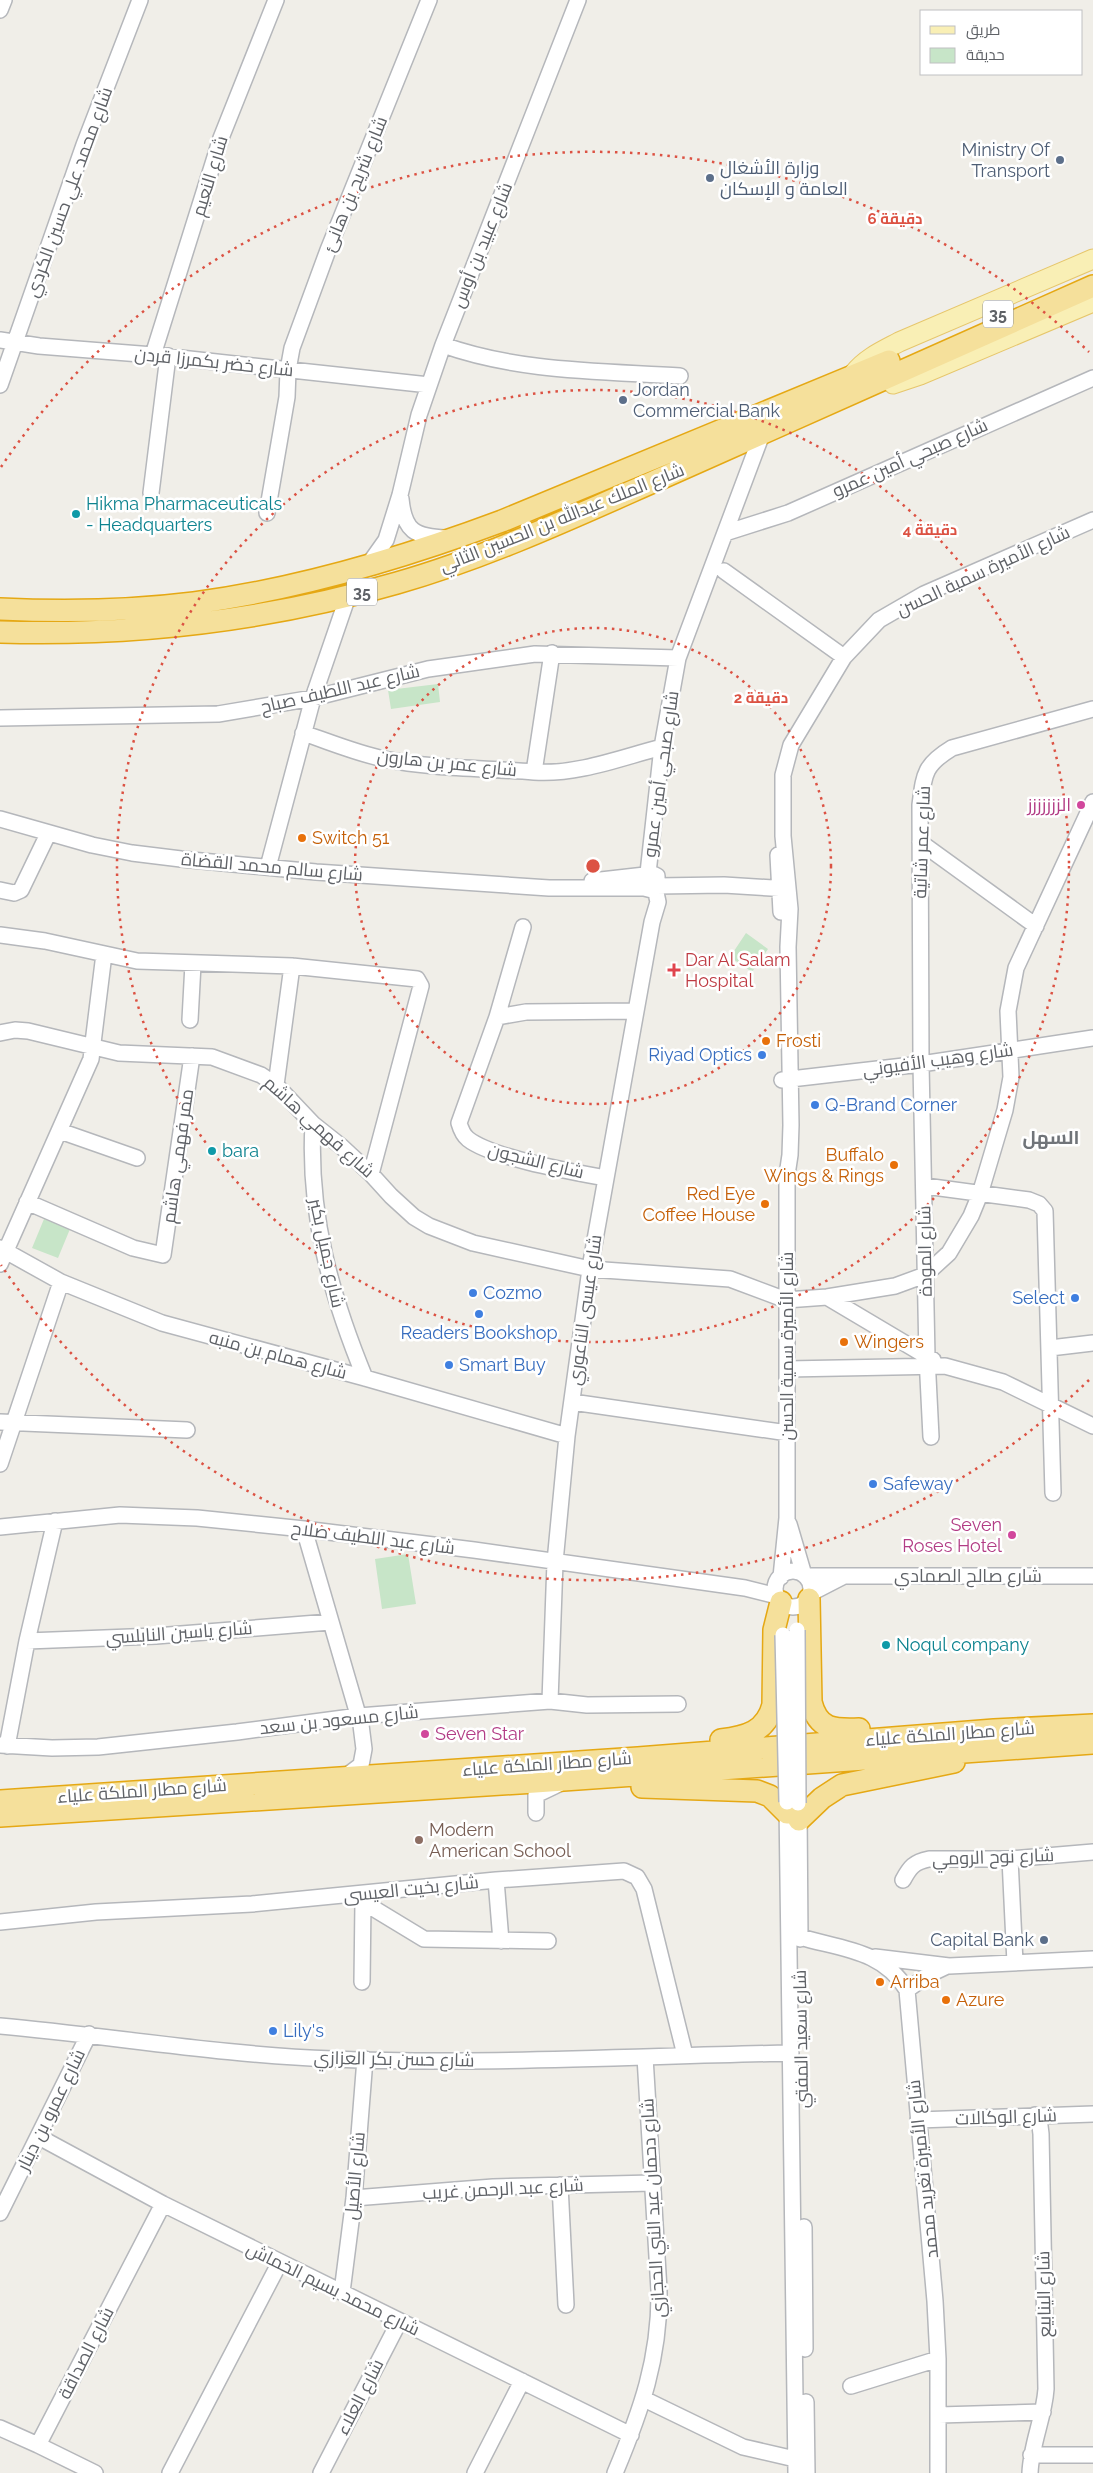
<svg xmlns="http://www.w3.org/2000/svg" width="1093" height="2473" font-family="Raleway,Cairo,sans-serif">
	<style>
		.green { fill: #c7e5c8 }
		.lines { fill: none; stroke-linecap: round; stroke-linejoin: round }
		.minor-casing { stroke: #b5b7bb; stroke-width: 18 }
		.major-casing { stroke: #e6c66b; stroke-width: 21 }
		.highway-casing { stroke: #e5a814; stroke-width: 24 }
		.minor { stroke: #fff; stroke-width: 15 }
		.major { stroke: #f9efb5; stroke-width: 19 }
		.highway { stroke: #f5e09b; stroke-width: 21 }
		.minor-bridge-casing { stroke: #b5b7bb; stroke-width: 18; stroke-linecap: butt }
		.minor-bridge { stroke: #fff; stroke-width: 15 }
		.ring { fill: none; stroke: #dc5243; stroke-width: 2.5; stroke-dasharray: 2.5 5 }
		.service-dot { fill: #5c6f8a; stroke: #fff; stroke-width: 2 }
		.culture-dot { fill: #0f9aa8; stroke: #fff; stroke-width: 2 }
		.hotel-dot { fill: #d1479c; stroke: #fff; stroke-width: 2 }
		.food-dot { fill: #e8710a; stroke: #fff; stroke-width: 2 }
		.health-dot { fill: #e0444e; stroke: #fff; stroke-width: 2 }
		.shop-dot { fill: #3f7fe0; stroke: #fff; stroke-width: 2 }
		.education-dot { fill: #8d6e63; stroke: #fff; stroke-width: 2 }
		.labels { text-anchor: middle; stroke-width: 5; stroke-linejoin: round; paint-order: stroke }
		.shield { fill: #fff; stroke: #8f9195; stroke-width: 1 }
		.shield-label { font-size: 16px; font-weight: bold; fill: #5f6267 }
		.service-label { font-size: 18px; fill: #4e5e75; stroke: #fff; text-anchor: end }
		.street-label { font-size: 18px; fill: #5f6267; stroke: #fff }
		.culture-label { font-size: 18px; fill: #0d838f; stroke: #fff; text-anchor: start }
		.hotel-label { font-size: 18px; fill: #b23c85; stroke: #fff; text-anchor: end }
		.food-label { font-size: 18px; fill: #c56008; stroke: #fff; text-anchor: start }
		.health-label { font-size: 18px; fill: #be3a42; stroke: #fff; text-anchor: start }
		.shop-label { font-size: 18px; fill: #366cbe; stroke: #fff; text-anchor: start }
		.education-label { font-size: 18px; fill: #785e54; stroke: #fff; text-anchor: start }
		.neighbourhood-label { font-size: 19px; font-weight: bold; fill: #707479; stroke: #fff }
		.centre { fill: #dc5243; stroke: #fff; stroke-width: 2.5 }
		.ring-label { font-size: 15px; text-anchor: middle; font-weight: bold; fill: #dc5243; stroke: #fff; stroke-width: 5; stroke-linejoin: round; paint-order: stroke }
	</style>
	<rect width="100%" height="100%" fill="#f0eee8"/>
	<path class="green" d="M438 684 440 702 391 709 388 690Z
		M746 933 768 949 752 972 730 957Z
		M44 1219 70 1229 58 1258 32 1248Z
		M408 1554 416 1604 382 1609 375 1559Z"/>
	<g class="lines">
		<g class="minor-casing">
			<path id="minor" d="M0 10 4 0
				M0 340 39 346 153 355 429 385
				M443 345C519 372 601 371 680 376
				M153 355 221 138 276 0
				M0 385 84 145 140 0
				M151 493 168 356
				M401 499C404 531 415 537 446 538
				M267 513 287 397 288 370 292 348 328 250 429 0
				M725 533 788 513 1093 378
				M369 564 386 540 400 495 419 415 443 345 578 0
				M724 571 844 657
				M0 718 218 714 313 698 428 669 535 654 678 658
				M303 733C330 742 356 753 384 759 433 769 484 768 534 772L552 653
				M534 772C577 775 620 758 662 747
				M0 819 92 845 132 853 181 859 316 872 549 888H644L652 890 657 886V876L651 873 645 875 642 881 644 888
				M920 842 1036 926
				M778 855 781 912
				M268 867 313 698 348 596
				M648 873 662 747 678 658 762 434
				M592 881 645 875
				M657 886 724 885 788 889
				M0 890 14 893 21 890 48 834
				M0 935 45 941 137 961 292 966 417 979 421 986 371 1174
				M497 1017 523 927
				M190 1020 193 964
				M0 1033 15 1030 28 1031 119 1053 212 1057 261 1075 276 1085 313 1124 342 1147 371 1174 391 1196 414 1217 429 1226 473 1243 590 1269 730 1279 786 1300 827 1297 895 1286 925 1275 949 1253 971 1216 980 1194 1005 1110 1011 1077 1008 1011 1016 968 1093 802
				M782 1080 921 1064 1093 1038
				M276 1085 292 966
				M313 1124C308 1215 331 1295 365 1378
				M60 1131 137 1158
				M606 1178C574 1172 492 1158 468 1139 463 1135 461 1130 459 1123L497 1017 526 1012 636 1011
				M925 1186 1029 1200 1039 1204 1045 1211 1053 1493
				M27 1202 133 1248 163 1255 192 1056
				M0 1248 61 1282 162 1323 365 1378 567 1436
				M0 1264 91 1059 104 954
				M827 1297 933 1360
				M1050 1348 1093 1343
				M787 1369 945 1366 1003 1382 1093 1426
				M572 1402 788 1433
				M0 1422 187 1430
				M931 1437 927 1357 921 1064 920 805C924 774 924 765 952 748L1093 709
				M0 1464 61 1282
				M789 1524 804 1575
				M0 1527 120 1515 197 1518 304 1529 474 1550 745 1588 777 1596
				M304 1529 361 1725 364 1749 361 1765 345 1777
				M775 1589a18 18 0 1 1 36 0a18 18 0 1 1-36 0Z
				M805 1576H1093
				M781 1577 787 1518V1175L790 1155 791 1125 788 947 790 909 783 836V775L791 745 844 657 879 620 924 594 1093 520
				M811 1593 844 1576
				M27 1641 156 1636 330 1622
				M550 1701 555 1562 567 1436 591 1262 652 922 658 902 655 888
				M0 1745 52 1748 98 1747 237 1732 359 1716 550 1701 587 1705 678 1704
				M7 1746 27 1641 55 1521
				M536 1795 559 1784
				M536 1795V1813
				M787 1804 796 2473
				M799 1810 800 1939
				M1010 1859 1015 1963
				M496 1880 501 1941
				M903 1880C910 1867 914 1862 929 1859H1010L1093 1852
				M363 1894V1902L424 1939 548 1941
				M0 1922 96 1912 252 1904 496 1880 624 1871 637 1877 644 1889 685 2055
				M800 1937C841 1949 883 1950 907 1990L935 2301 938 2359V2473
				M875 1957 949 1966 1093 1959
				M362 1982 363 1902
				M907 1990 928 1975 947 1966
				M0 2026C111 2036 221 2055 333 2059 485 2065 638 2056 791 2053
				M918 2120 1093 2114
				M39 2137 163 2204 631 2435
				M560 2185 566 2305
				M354 2198 493 2187 652 2183
				M0 2213 89 2034
				M804 2227 805 2349
				M342 2292 354 2198 365 2059
				M851 2386 938 2359
				M644 2399 743 2447 795 2459
				M806 2402 807 2473
				M939 2415 1043 2412
				M0 2428 38 2445
				M1031 2455H1093
				M95 2473 38 2445 163 2204
				M170 2473 280 2262
				M321 2473 399 2322
				M475 2473 522 2381
				M615 2473C641 2411 660 2358 659 2290L645 2057
				M1030 2473C1031 2444 1044 2418 1046 2389L1041 2134 1040 2126 1035 2115"/>
		</g>
		<g class="major-casing">
			<path id="major" d="M854 373C866 358 882 351 899 342L1093 259
				M893 384 920 375 1093 302"/>
		</g>
		<g class="highway-casing">
			<path id="highway" d="M0 609C64 612 130 611 194 603 299 589 403 558 502 521L889 361
				M0 632C136 636 266 621 397 583 488 557 576 516 662 478 806 415 949 349 1093 286
				M809 1599 811 1702C818 1730 834 1730 859 1729
				M721 1740C746 1737 766 1732 773 1705L774 1630 781 1602
				M642 1787 757 1791 770 1796 787 1813
				M0 1801 638 1758 994 1730 1093 1725
				M0 1816 535 1782 1093 1743
				M799 1820 822 1798 842 1785 954 1762"/>
		</g>
		<use href="#minor" class="minor"/>
		<use href="#major" class="major"/>
		<use href="#highway" class="highway"/>
		<g class="minor-bridge-casing">
			<path id="minor-bridge" d="M797 1630 798 1803
				M783 1635 787 1802"/>
		</g>
		<use href="#minor-bridge" class="minor-bridge"/>
	</g>
	<g class="ring">
		<circle cx="593" cy="866" r="238"/>
		<circle cx="593" cy="866" r="476"/>
		<path d="M1089 1380A714 714 0 0 1 1 1265M1 467A714 714 0 0 1 1089 352"/>
	</g>
	<g class="service-dot">
		<circle cx="1060" cy="160" r="5"/>
		<circle cx="710" cy="178" r="5"/>
		<circle cx="623" cy="400" r="5"/>
		<circle cx="1044" cy="1940" r="5"/>
	</g>
	<g class="culture-dot">
		<circle cx="76" cy="514" r="5"/>
		<circle cx="212" cy="1151" r="5"/>
		<circle cx="886" cy="1645" r="5"/>
	</g>
	<g class="hotel-dot">
		<circle cx="1081" cy="805" r="5"/>
		<circle cx="1012" cy="1535" r="5"/>
		<circle cx="425" cy="1734" r="5"/>
	</g>
	<g class="food-dot">
		<circle cx="302" cy="838" r="5"/>
		<circle cx="766" cy="1041" r="5"/>
		<circle cx="894" cy="1165" r="5"/>
		<circle cx="765" cy="1204" r="5"/>
		<circle cx="844" cy="1342" r="5"/>
		<circle cx="880" cy="1982" r="5"/>
		<circle cx="946" cy="2000" r="5"/>
	</g>
	<path class="health-dot" d="M671.5 962.5h5v5h5v5h-5v5h-5v-5h-5v-5h5z"/>
	<g class="shop-dot">
		<circle cx="762" cy="1055" r="5"/>
		<circle cx="815" cy="1105" r="5"/>
		<circle cx="473" cy="1293" r="5"/>
		<circle cx="1075" cy="1298" r="5"/>
		<circle cx="479" cy="1314" r="5"/>
		<circle cx="449" cy="1365" r="5"/>
		<circle cx="873" cy="1484" r="5"/>
		<circle cx="273" cy="2031" r="5"/>
	</g>
	<circle class="education-dot" cx="419" cy="1840" r="5"/>
	<g class="labels">
		<g class="shield">
			<rect x="983" y="300.5" width="30" height="27" rx="4"/>
			<rect x="347" y="578.5" width="30" height="27" rx="4"/>
		</g>
		<g class="shield-label">
			<text x="998" y="320">35</text>
			<text x="362" y="598">35</text>
		</g>
		<g class="service-label">
			<text x="1050" y="156">Ministry Of<tspan x="1050" dy="21">Transport</tspan></text>
			<text x="720" y="174" text-anchor="start">وزارة الأشغال<tspan x="720" dy="21">العامة و الإسكان</tspan></text>
			<text x="633" y="396" text-anchor="start">Jordan<tspan x="633" dy="21">Commercial Bank</tspan></text>
			<text x="1034" y="1946">Capital Bank</text>
		</g>
		<g class="street-label">
			<text transform="translate(210 176) rotate(-73)" y="6">شارع النعيم</text>
			<text transform="translate(355 184) rotate(-68)" y="6">شارع شريح بن هانئ</text>
			<text transform="translate(69 192) rotate(-70)" y="6">شارع محمد علي حسين الكردي</text>
			<text transform="translate(482 245) rotate(-68)" y="6">شارع عبيد بن أوس</text>
			<text transform="translate(214 362) rotate(6)" y="6">شارع خضر بكمرزا قردن</text>
			<text transform="translate(910 458) rotate(-24)" y="6">شارع صبحي أمين عمرو</text>
			<text transform="translate(562 518) rotate(-22)" y="6">شارع الملك عبدالله بن الحسين الثاني</text>
			<text transform="translate(983 571) rotate(-25)" y="6">شارع الأميرة سمية الحسن</text>
			<text transform="translate(340 689) rotate(-13)" y="6">شارع عبد اللطيف صباح</text>
			<text transform="translate(447 763) rotate(6)" y="6">شارع عمر بن هارون</text>
			<text transform="translate(661 774) rotate(-82)" y="6">شارع صبحي أمين عمرو</text>
			<text transform="translate(922 842) rotate(-88)" y="6">شارع عمر شاتية</text>
			<text transform="translate(272 867) rotate(5)" y="6">شارع سالم محمد القضاة</text>
			<text transform="translate(938 1060) rotate(-8)" y="6">شارع وهيب الأفيوني</text>
			<text transform="translate(319 1127) rotate(42)" y="6">شارع فهمي هاشم</text>
			<text transform="translate(178 1156) rotate(-82)" y="6">ممر فهمي هاشم</text>
			<text transform="translate(536 1161) rotate(14)" y="6">شارع الشجون</text>
			<text transform="translate(925 1251) rotate(-91)" y="6">شارع المودة</text>
			<text transform="translate(327 1253) rotate(78)" y="6">شارع جميل بكير</text>
			<text transform="translate(585 1310) rotate(-82)" y="6">شارع عيسى الناعوري</text>
			<text transform="translate(787 1346) rotate(-90)" y="6">شارع الأميرة سمية الحسن</text>
			<text transform="translate(278 1355) rotate(15)" y="6">شارع همام بن منبه</text>
			<text transform="translate(373 1538) rotate(7)" y="6">شارع عبد اللطيف صلاح</text>
			<text x="968" y="1582">شارع صالح الصمادي</text>
			<text transform="translate(179 1633) rotate(-4)" y="6">شارع ياسين النابلسي</text>
			<text transform="translate(339 1720) rotate(-6)" y="6">شارع مسعود بن سعد</text>
			<text transform="translate(950 1734) rotate(-4)" y="6">شارع مطار الملكة علياء</text>
			<text transform="translate(547 1764) rotate(-4)" y="6">شارع مطار الملكة علياء</text>
			<text transform="translate(142 1791) rotate(-4)" y="6">شارع مطار الملكة علياء</text>
			<text transform="translate(993 1857) rotate(-2)" y="6">شارع نوح الرومي</text>
			<text transform="translate(411 1889) rotate(-6)" y="6">شارع بخيت العيسى</text>
			<text transform="translate(801 2039) rotate(-91)" y="6">شارع سعيد المفتي</text>
			<text transform="translate(394 2059) rotate(1)" y="6">شارع حسن بكر العزازي</text>
			<text transform="translate(51 2110) rotate(-64)" y="6">شارع عمرو بن دينار</text>
			<text transform="translate(1006 2117) rotate(-2)" y="6">شارع الوكالات</text>
			<text transform="translate(923 2169) rotate(-96)" y="6">شارع الأميرة تغريد محمد</text>
			<text transform="translate(355 2176) rotate(-85)" y="6">شارع الأصيل</text>
			<text transform="translate(503 2189) rotate(-3)" y="6">شارع عبد الرحمن غريب</text>
			<text transform="translate(653 2208) rotate(-93)" y="6">شارع دحمان عبد النبي الحجازي</text>
			<text transform="translate(333 2289) rotate(26)" y="6">شارع محمد بسيم الخماش</text>
			<text transform="translate(1044 2294) rotate(-91)" y="6">شارع الينابيع</text>
			<text transform="translate(86 2353) rotate(-63)" y="6">شارع الصداقة</text>
			<text transform="translate(360 2397) rotate(-63)" y="6">شارع العلاء</text>
		</g>
		<g class="culture-label">
			<text x="86" y="510">Hikma Pharmaceuticals<tspan x="86" dy="21">- Headquarters</tspan></text>
			<text x="222" y="1157">bara</text>
			<text x="896" y="1651">Noqul company</text>
		</g>
		<g class="hotel-label">
			<text x="1071" y="811">الززززززز</text>
			<text x="1002" y="1531">Seven<tspan x="1002" dy="21">Roses Hotel</tspan></text>
			<text x="435" y="1740" text-anchor="start">Seven Star</text>
		</g>
		<g class="food-label">
			<text x="312" y="844">Switch 51</text>
			<text x="776" y="1047">Frosti</text>
			<text x="884" y="1161" text-anchor="end">Buffalo<tspan x="884" dy="21">Wings &amp; Rings</tspan></text>
			<text x="755" y="1200" text-anchor="end">Red Eye<tspan x="755" dy="21">Coffee House</tspan></text>
			<text x="854" y="1348">Wingers</text>
			<text x="890" y="1988">Arriba</text>
			<text x="956" y="2006">Azure</text>
		</g>
		<g class="health-label">
			<text x="685" y="966">Dar Al Salam<tspan x="685" dy="21">Hospital</tspan></text>
		</g>
		<g class="shop-label">
			<text x="752" y="1061" text-anchor="end">Riyad Optics</text>
			<text x="825" y="1111">Q-Brand Corner</text>
			<text x="483" y="1299">Cozmo</text>
			<text x="1065" y="1304" text-anchor="end">Select</text>
			<text x="479" y="1339" text-anchor="middle">Readers Bookshop</text>
			<text x="459" y="1371">Smart Buy</text>
			<text x="883" y="1490">Safeway</text>
			<text x="283" y="2037">Lily's</text>
		</g>
		<g class="education-label">
			<text x="429" y="1836">Modern<tspan x="429" dy="21">American School</tspan></text>
		</g>
		<g class="neighbourhood-label">
			<text x="1051" y="1144">السهل</text>
		</g>
	</g>
	<circle cx="593" cy="866" r="8" class="centre"/>
	<g class="ring-label">
		<text x="895" y="224">6 دقيقة</text>
		<text x="930" y="535">4 دقيقة</text>
		<text x="761" y="703">2 دقيقة</text>
	</g>
	<rect x="920" y="10" width="162" height="65" fill="#ffffff" stroke="#bfc0c2"/>
	<rect x="930" y="26" width="25" height="8" fill="#f9efb5" stroke="#bfc0c2"/>
	<text x="966" y="35" font-size="15" fill="#5f6267">طريق</text>
	<rect x="930" y="48" width="25" height="15" fill="#c7e5c8" stroke="#bfc0c2"/>
	<text x="966" y="60" font-size="15" fill="#5f6267">حديقة</text>
</svg>
